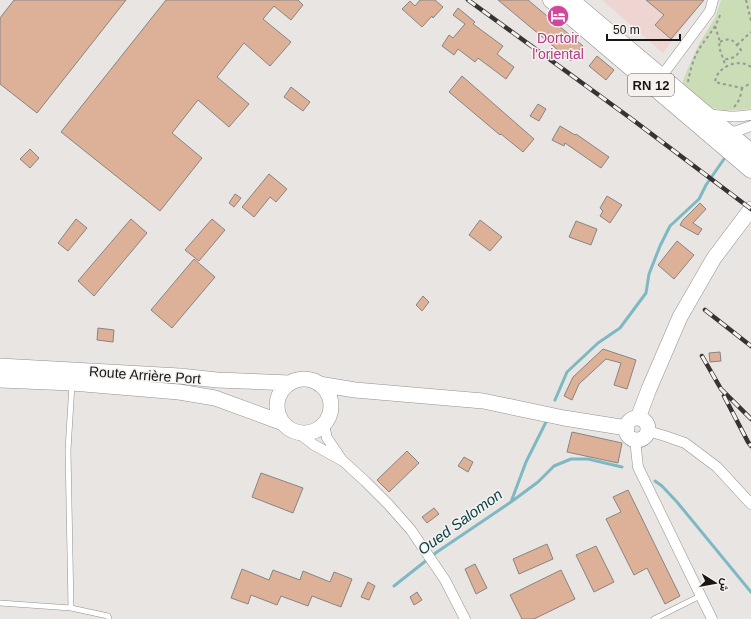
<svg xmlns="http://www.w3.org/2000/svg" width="751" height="619" font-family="Helvetica,Vazirmatn,sans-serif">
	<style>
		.education { fill: #efd5d1 }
		.green { fill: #caddb7 }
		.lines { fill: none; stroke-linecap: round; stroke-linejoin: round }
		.stream { stroke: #7eb9c3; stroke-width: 3 }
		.building { fill: #ddb197; stroke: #888482 }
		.lane-casing { stroke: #94908e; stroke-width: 6 }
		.street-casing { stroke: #94908e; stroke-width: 11 }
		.secondary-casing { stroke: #94908e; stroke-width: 16 }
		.primary-casing { stroke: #94908e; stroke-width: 17 }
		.path { stroke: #9a9795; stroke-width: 2; stroke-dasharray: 3 3; stroke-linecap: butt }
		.lane { stroke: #fff; stroke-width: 5 }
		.street { stroke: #fff; stroke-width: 10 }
		.secondary { stroke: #fff; stroke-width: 15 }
		.primary { stroke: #fff; stroke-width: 16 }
		.rail-casing { stroke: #363433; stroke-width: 4.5 }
		.rail { stroke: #f6f2f0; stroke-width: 3; stroke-dasharray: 9; stroke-linecap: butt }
		.labels { text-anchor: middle; stroke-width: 3; stroke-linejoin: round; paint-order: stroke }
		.shield { fill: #f6f2f0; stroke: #5b5957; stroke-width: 1 }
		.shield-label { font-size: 13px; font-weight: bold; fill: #181716 }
		.hotel-label { font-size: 14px; fill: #b23c85; stroke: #f6f2f0 }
		.street-label { font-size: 14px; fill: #181716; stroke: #f6f2f0 }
		.water-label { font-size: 15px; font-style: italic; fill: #074048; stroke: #f6f2f0 }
	</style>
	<rect width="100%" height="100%" fill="#e9e5e2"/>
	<path class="education" d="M602 0H702L701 3 663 53Z"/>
	<path class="green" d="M721 0H751V108L749 109 725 111 706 106 683 88V81L686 73 699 44 715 18Z"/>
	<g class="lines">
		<path class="stream" d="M555 400 567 372 598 343 620 328 646 293 649 274 660 246 670 226 699 199 706 185 724 159
			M655 481 662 486 677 502 751 592
			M511 502 538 482 554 466 571 459H588L622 467
			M394 586 437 552 511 502 526 462 546 422"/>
	</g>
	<path class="building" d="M14 0H126L37 113 0 84V18Z
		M166 0H298L303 5 291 20 274 6 263 19 291 42 270 66 244 43 217 77 249 104 229 127 198 100 172 133 202 158 160 211 61 132Z
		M420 0H435L443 7 433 18 432 16 422 27 402 9 410 1 415 6Z
		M498 0H528L583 46 571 61Z
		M646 0H704L671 39 655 25 664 15Z
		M458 8 475 22 473 24 503 46 497 54 514 67 506 79 478 58 475 62 458 49 454 55 442 46 449 35 453 38 465 24 453 15Z
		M597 56 614 70 606 80 589 66Z
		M462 76 534 139 523 152 501 134 500 135 449 92Z
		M291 87 310 102 303 111 284 97Z
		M538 104 546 109 539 121 530 116Z
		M560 126 575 135 576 134 609 157 601 168 565 143 564 146 552 140Z
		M30 149 39 158 30 168 20 159Z
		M269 174 287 189 276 202 270 197 254 217 242 207Z
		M235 194 241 198 234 207 229 203Z
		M607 196 622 205 610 223 600 216 603 211 600 208Z
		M700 203 706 209 693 223 702 229 698 235 680 225 683 220Z
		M76 219 87 228 68 251 58 243Z
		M131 219 147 233 94 296 78 281Z
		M212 219 225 230 199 261 185 250Z
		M480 220 502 237 490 251 469 235Z
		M576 221 597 229 591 245 569 237Z
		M677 241 694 255 674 279 658 265Z
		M194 259 215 277 172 328 151 310Z
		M423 296 429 302 422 311 416 305Z
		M98 328 114 330 113 342 97 340Z
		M603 349 636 360 627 389 614 385 621 363 606 359 579 384 572 400 564 396 573 377Z
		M720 352 721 361 710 362 709 353Z
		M572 432 622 443 618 463 567 452Z
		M407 451 419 463 389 492 377 480Z
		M464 457 473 462 468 472 458 466Z
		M261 473 303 488 293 513 252 497Z
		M628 490 680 596 665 604 647 568 634 575 606 519 621 512 613 497Z
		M434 508 439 514 427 523 422 517Z
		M547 544 553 559 519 574 513 559Z
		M596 546 614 582 594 592 576 555Z
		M475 564 487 588 476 594 465 569Z
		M242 569 269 580 273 570 300 580 303 571 330 582 334 572 352 579 341 607 312 596 308 606 281 596 277 605 251 595 248 604 231 598Z
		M561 570 575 599 534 619H522L510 595Z
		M368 582 375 586 369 600 361 597Z
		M417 592 422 600 414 605 410 597Z"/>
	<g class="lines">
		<g class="lane-casing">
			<path id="lane" d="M0 603 71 608 108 616 109 619
				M71 608 68 450 72 384
				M654 619 700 596"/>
		</g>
		<g class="street-casing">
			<path id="street" d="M661 77 710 11 713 0
				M708 114C722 116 736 118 751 115
				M725 133 737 131 751 126
				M324 425 327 438 342 460
				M648 431 665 436 685 443 717 467 751 504
				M297 432 314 445 343 461 365 481 389 505 411 530 445 580 465 619
				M635 439 638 467 712 619"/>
		</g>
		<g class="secondary-casing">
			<path id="secondary" d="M0 366 180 376 217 380 290 383
				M277 406a27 27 0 1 1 54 0a27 27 0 1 1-54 0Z
				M0 380 72 383 179 392 215 398 283 423
				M319 384 355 390 483 401 564 418 627 428
				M638 418 649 389 680 317 714 258 751 209
				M626 429a11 11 0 1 1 22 0a11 11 0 1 1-22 0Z"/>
		</g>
		<g class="primary-casing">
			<path id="primary" d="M551 0 751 170
				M571 0 751 152"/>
		</g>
		<path class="path" d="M746 0 751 21
			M715 26 720 42 719 47 726 67
			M720 42C732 36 733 41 741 50L735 57 723 60
			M737 45 751 32
			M751 67C739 58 717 66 715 82L723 84 742 88 751 83
			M688 82C690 71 693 59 699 49 706 38 716 28 720 15
			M734 107C739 102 741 95 742 88"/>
		<use href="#lane" class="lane"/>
		<use href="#street" class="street"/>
		<use href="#secondary" class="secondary"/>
		<use href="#primary" class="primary"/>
		<g class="rail-casing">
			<path id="rail" d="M468 0 633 120 751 209
				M705 310 751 346
				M702 356 721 389 751 419
				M724 396 748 442 751 446"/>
		</g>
		<use href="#rail" class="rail"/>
	</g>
	<defs>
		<g id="hotel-disc" transform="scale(1.15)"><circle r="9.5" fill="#d1479c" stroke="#f6f2f0"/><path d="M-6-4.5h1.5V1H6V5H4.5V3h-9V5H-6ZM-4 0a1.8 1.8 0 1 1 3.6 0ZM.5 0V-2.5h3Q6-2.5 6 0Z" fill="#fff"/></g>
	</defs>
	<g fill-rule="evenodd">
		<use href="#hotel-disc" x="558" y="16"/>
	</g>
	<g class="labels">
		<rect class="shield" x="628" y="74" width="46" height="22" rx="3"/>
		<g class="shield-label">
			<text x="651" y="90">RN 12</text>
		</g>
		<g class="hotel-label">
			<text x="558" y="43">Dortoir<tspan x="558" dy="16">l'oriental</tspan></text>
		</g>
		<g class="street-label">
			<text transform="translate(145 375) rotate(4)" y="5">Route Arrière Port</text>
		</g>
		<g class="water-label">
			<text transform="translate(460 522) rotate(-36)" y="5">Oued Salomon</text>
		</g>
	</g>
	<g transform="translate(715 583) rotate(101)" stroke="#f6f2f0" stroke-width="3" paint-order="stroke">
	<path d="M0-3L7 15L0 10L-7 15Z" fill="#181716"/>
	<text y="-6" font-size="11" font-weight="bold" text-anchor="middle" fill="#181716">ش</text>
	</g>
	<path d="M607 34v6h73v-6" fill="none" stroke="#181716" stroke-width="2"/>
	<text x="613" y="34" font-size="12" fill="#181716" stroke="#f6f2f0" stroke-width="3" paint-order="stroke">50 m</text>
</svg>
